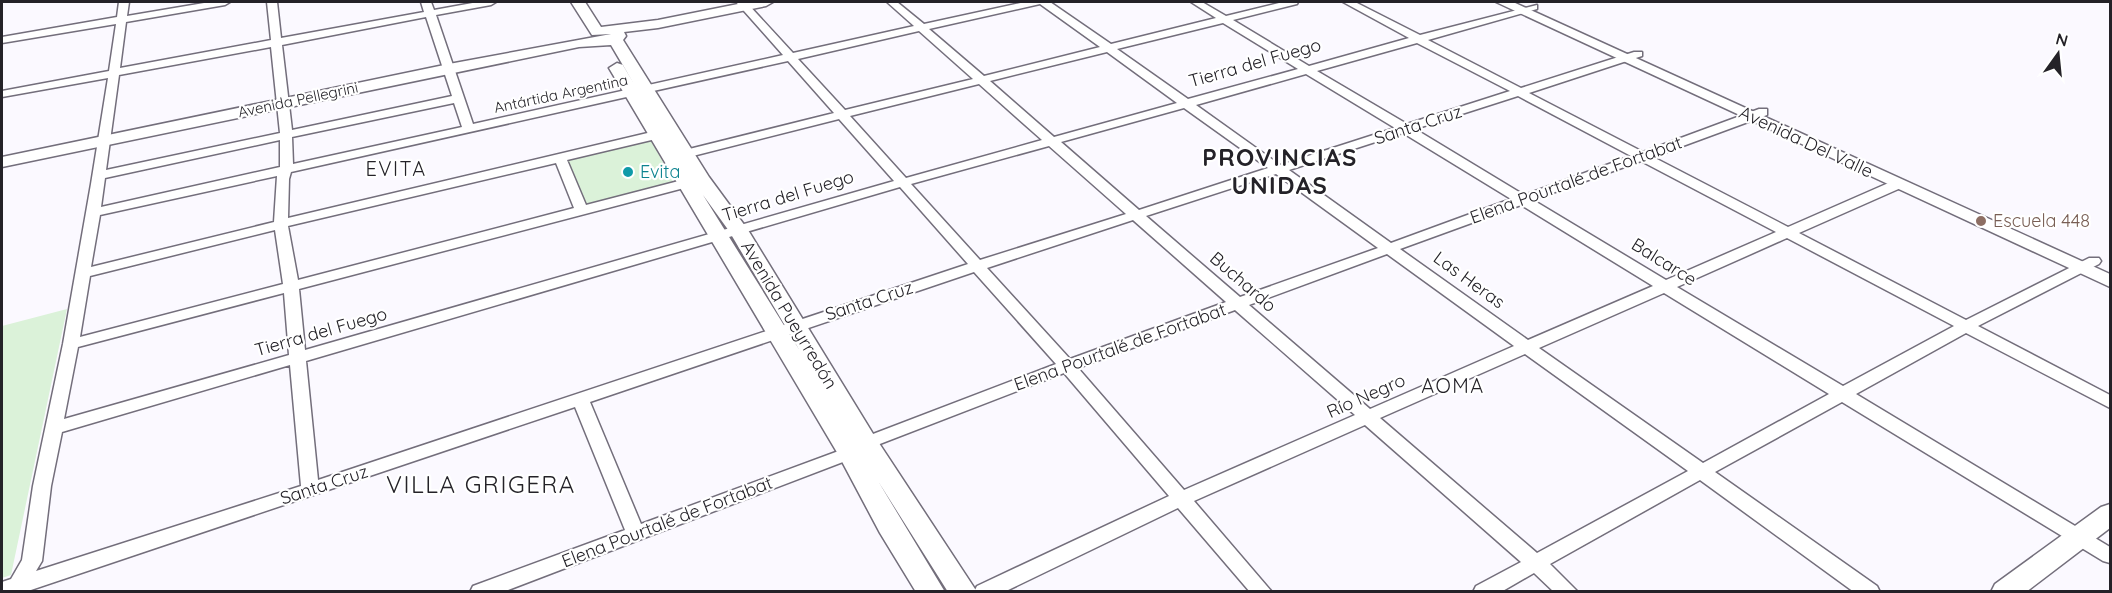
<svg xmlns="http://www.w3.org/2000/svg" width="2112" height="593" font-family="Quicksand,sans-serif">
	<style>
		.green { fill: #dbf2d9 }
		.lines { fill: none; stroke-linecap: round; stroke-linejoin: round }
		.minor-casing { stroke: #736e7b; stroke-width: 3 }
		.secondary-casing { stroke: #736e7b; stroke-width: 3 }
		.minor { fill: #fff; fill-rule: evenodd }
		.secondary { fill: #fff; fill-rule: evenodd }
		.culture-dot { fill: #0f9aa8; stroke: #fff; stroke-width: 2 }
		.education-dot { fill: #8d6e63; stroke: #fff; stroke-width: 2 }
		.labels { text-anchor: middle; stroke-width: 4.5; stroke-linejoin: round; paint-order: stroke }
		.far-street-label { font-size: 15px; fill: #242228; stroke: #fff }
		.street-label { font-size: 18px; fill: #242228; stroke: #fff }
		.culture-label { font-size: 18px; fill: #0d838f; stroke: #fff; text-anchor: start }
		.education-label { font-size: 18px; fill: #785e54; stroke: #fff; text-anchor: start }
		.neighbourhood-label { font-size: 20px; letter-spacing: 1.5px; fill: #242228; stroke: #fff }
		.district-label { font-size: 24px; font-weight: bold; letter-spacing: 1.5px; fill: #242228; stroke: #fff }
		.near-neighbourhood-label { font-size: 24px; letter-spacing: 1.5px; fill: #242228; stroke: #fff }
	</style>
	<rect width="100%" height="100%" fill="#fbf9ff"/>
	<path class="green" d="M651 140 674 183 585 204 565 161Z
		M67 309 11 575 2 578V326Z"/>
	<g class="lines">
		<g class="minor-casing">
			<path id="minor" d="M119 2H129L127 16 210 2H230L225 5 126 22 120 68 271 40 267 2H277L281 38 424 12 421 2H431L434 10 478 2H496L491 5 436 15 473 124 783 55 736 2H746L793 53 914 26 887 2H897L924 24 1025 2H1050L1111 44 1216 18 1191 2H1202L1226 16 1283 2H1298L1297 4 1233 20 1309 66 1409 38 1343 2H1355L1420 35 1537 5V9L1428 40 1521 88 1634 52H1642V56L1529 93 1643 152 1759 109H1767V115L1653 157 1788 227 1893 181H1903L1905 184 1903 187 1799 233 1966 320 2089 258H2099L2101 261 2099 264 1978 326 2110 395V408L1966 333 1856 394 2110 547V563L2103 561 1842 402 1715 472 1877 586 1880 592H1854L1700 480 1550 564 1578 592H1554L1534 573 1501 592H1473L1476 586 1521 562 1365 425 1194 501 1272 592H1250L1178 508 1004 592H974L977 586 1169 496 1064 373 872 447 856 457 503 592H470L473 586 625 530 575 407 25 592H2V582L11 579 22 560 33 486 63 344 91 184 108 78 2 97V91L109 71 116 24 2 43V37L117 17ZM1040 4 1100 47 984 76 929 29ZM426 17 452 96 292 130 282 45ZM1223 23 1298 69 1188 99 1117 49ZM919 31 973 79 845 110 798 59ZM1417 43 1510 91 1407 124 1317 71ZM271 47 280 133 106 170 119 75ZM1107 52 1177 103 1054 137 990 81ZM788 61 834 113 669 154V160L673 161 839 119 894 181 305 350 299 289 703 183 705 180 698 176 586 205 567 160 660 138 662 135 656 131 288 218 289 179 291 172ZM1306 74 1395 128 1280 165 1196 105ZM979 84 1042 140 906 178 850 116ZM1518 96 1631 156 1524 195 1415 129ZM454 103 462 127 293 164 292 137ZM1184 108 1268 168 1139 210 1061 142ZM1403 133 1511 199 1391 243 1289 170ZM280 140V167L101 207 105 178ZM1049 146 1126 214 980 260 911 184ZM1641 161 1776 232 1666 280 1533 200ZM556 163 574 208 298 280 288 226ZM1276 174 1378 248 1240 297 1146 216ZM277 176 274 222 91 267 100 215ZM900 187 968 264 318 480 306 361ZM1521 205 1653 286 1528 340 1400 249ZM1133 220 1226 302 1070 359 987 268ZM275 230 283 284 80 337 90 276ZM1787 238 1954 326 1843 386 1677 287ZM1387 254 1514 346 1370 409 1249 305ZM974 272 1056 364 860 439 844 449 641 524 590 402ZM284 293 289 355 64 419 78 347ZM1664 293 1829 394 1703 463 1539 348ZM1235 310 1355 415 1184 490 1078 368ZM1525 354 1688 471 1537 553 1380 418ZM290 365 301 486 36 571 42 561 51 486 62 432Z"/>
		</g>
		<g class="secondary-casing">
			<path id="secondary" d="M571 2H585L601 27 658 20 748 2H773L766 6 658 28 624 32 626 36 623 40 709 177 748 230 875 437 977 592H948L878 481 945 592H916L880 533 838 454 609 68 617 63 623 65 634 84 611 45 579 47 2 167V157L449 64 611 34 592 35ZM703 195 729 231 800 351Z
				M1496 2H1513L2110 274V287Z
				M2110 504V528L2026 592H1991L1995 584 2101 507Z"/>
		</g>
		<use href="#minor" class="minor"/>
		<use href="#secondary" class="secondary"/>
	</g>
	<circle class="culture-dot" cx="628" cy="172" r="6"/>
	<circle class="education-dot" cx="1981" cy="221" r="6"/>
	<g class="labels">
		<g class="far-street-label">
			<text transform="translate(561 94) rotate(-12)" y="5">Antártida Argentina</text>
			<text transform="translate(298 100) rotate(-12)" y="5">Avenida Pellegrini</text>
		</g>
		<g class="street-label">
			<text transform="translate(1255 63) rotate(-16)" y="6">Tierra del Fuego</text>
			<text transform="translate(1418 125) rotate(-18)" y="6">Santa Cruz</text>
			<text transform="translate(1806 142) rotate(25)" y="6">Avenida Del Valle</text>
			<text transform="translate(1576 180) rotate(-20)" y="6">Elena Pourtalé de Fortabat</text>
			<text transform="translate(788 196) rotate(-17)" y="6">Tierra del Fuego</text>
			<text transform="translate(1664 262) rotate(32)" y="6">Balcarce</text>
			<text transform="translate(1469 280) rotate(36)" y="6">Las Heras</text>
			<text transform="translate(1243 282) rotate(41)" y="6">Buchardo</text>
			<text transform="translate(869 301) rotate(-18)" y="6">Santa Cruz</text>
			<text transform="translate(789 315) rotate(59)" y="6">Avenida Pueyrredón</text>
			<text transform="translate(321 332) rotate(-16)" y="6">Tierra del Fuego</text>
			<text transform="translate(1120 347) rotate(-20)" y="6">Elena Pourtalé de Fortabat</text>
			<text transform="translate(1366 396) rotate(-24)" y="6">Río Negro</text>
			<text transform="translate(324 485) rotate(-18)" y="6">Santa Cruz</text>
			<text transform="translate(667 522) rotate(-21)" y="6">Elena Pourtalé de Fortabat</text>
		</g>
		<g class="culture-label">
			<text x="640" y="178">Evita</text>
		</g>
		<g class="education-label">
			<text x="1993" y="227">Escuela 448</text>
		</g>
		<g class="neighbourhood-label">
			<text x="396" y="176">EVITA</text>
			<text x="1453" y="393">AOMA</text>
		</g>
		<g class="district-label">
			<text x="1280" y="166">PROVINCIAS<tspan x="1280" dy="28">UNIDAS</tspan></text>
		</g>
		<g class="near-neighbourhood-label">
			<text x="481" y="493">VILLA GRIGERA</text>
		</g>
	</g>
	<rect width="2112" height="593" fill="none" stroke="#242228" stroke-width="6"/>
	<g transform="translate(2058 54) rotate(15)" stroke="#ffffff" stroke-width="4.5" paint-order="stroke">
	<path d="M0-4.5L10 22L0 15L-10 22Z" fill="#242228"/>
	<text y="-9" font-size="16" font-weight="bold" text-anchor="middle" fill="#242228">N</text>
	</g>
</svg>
